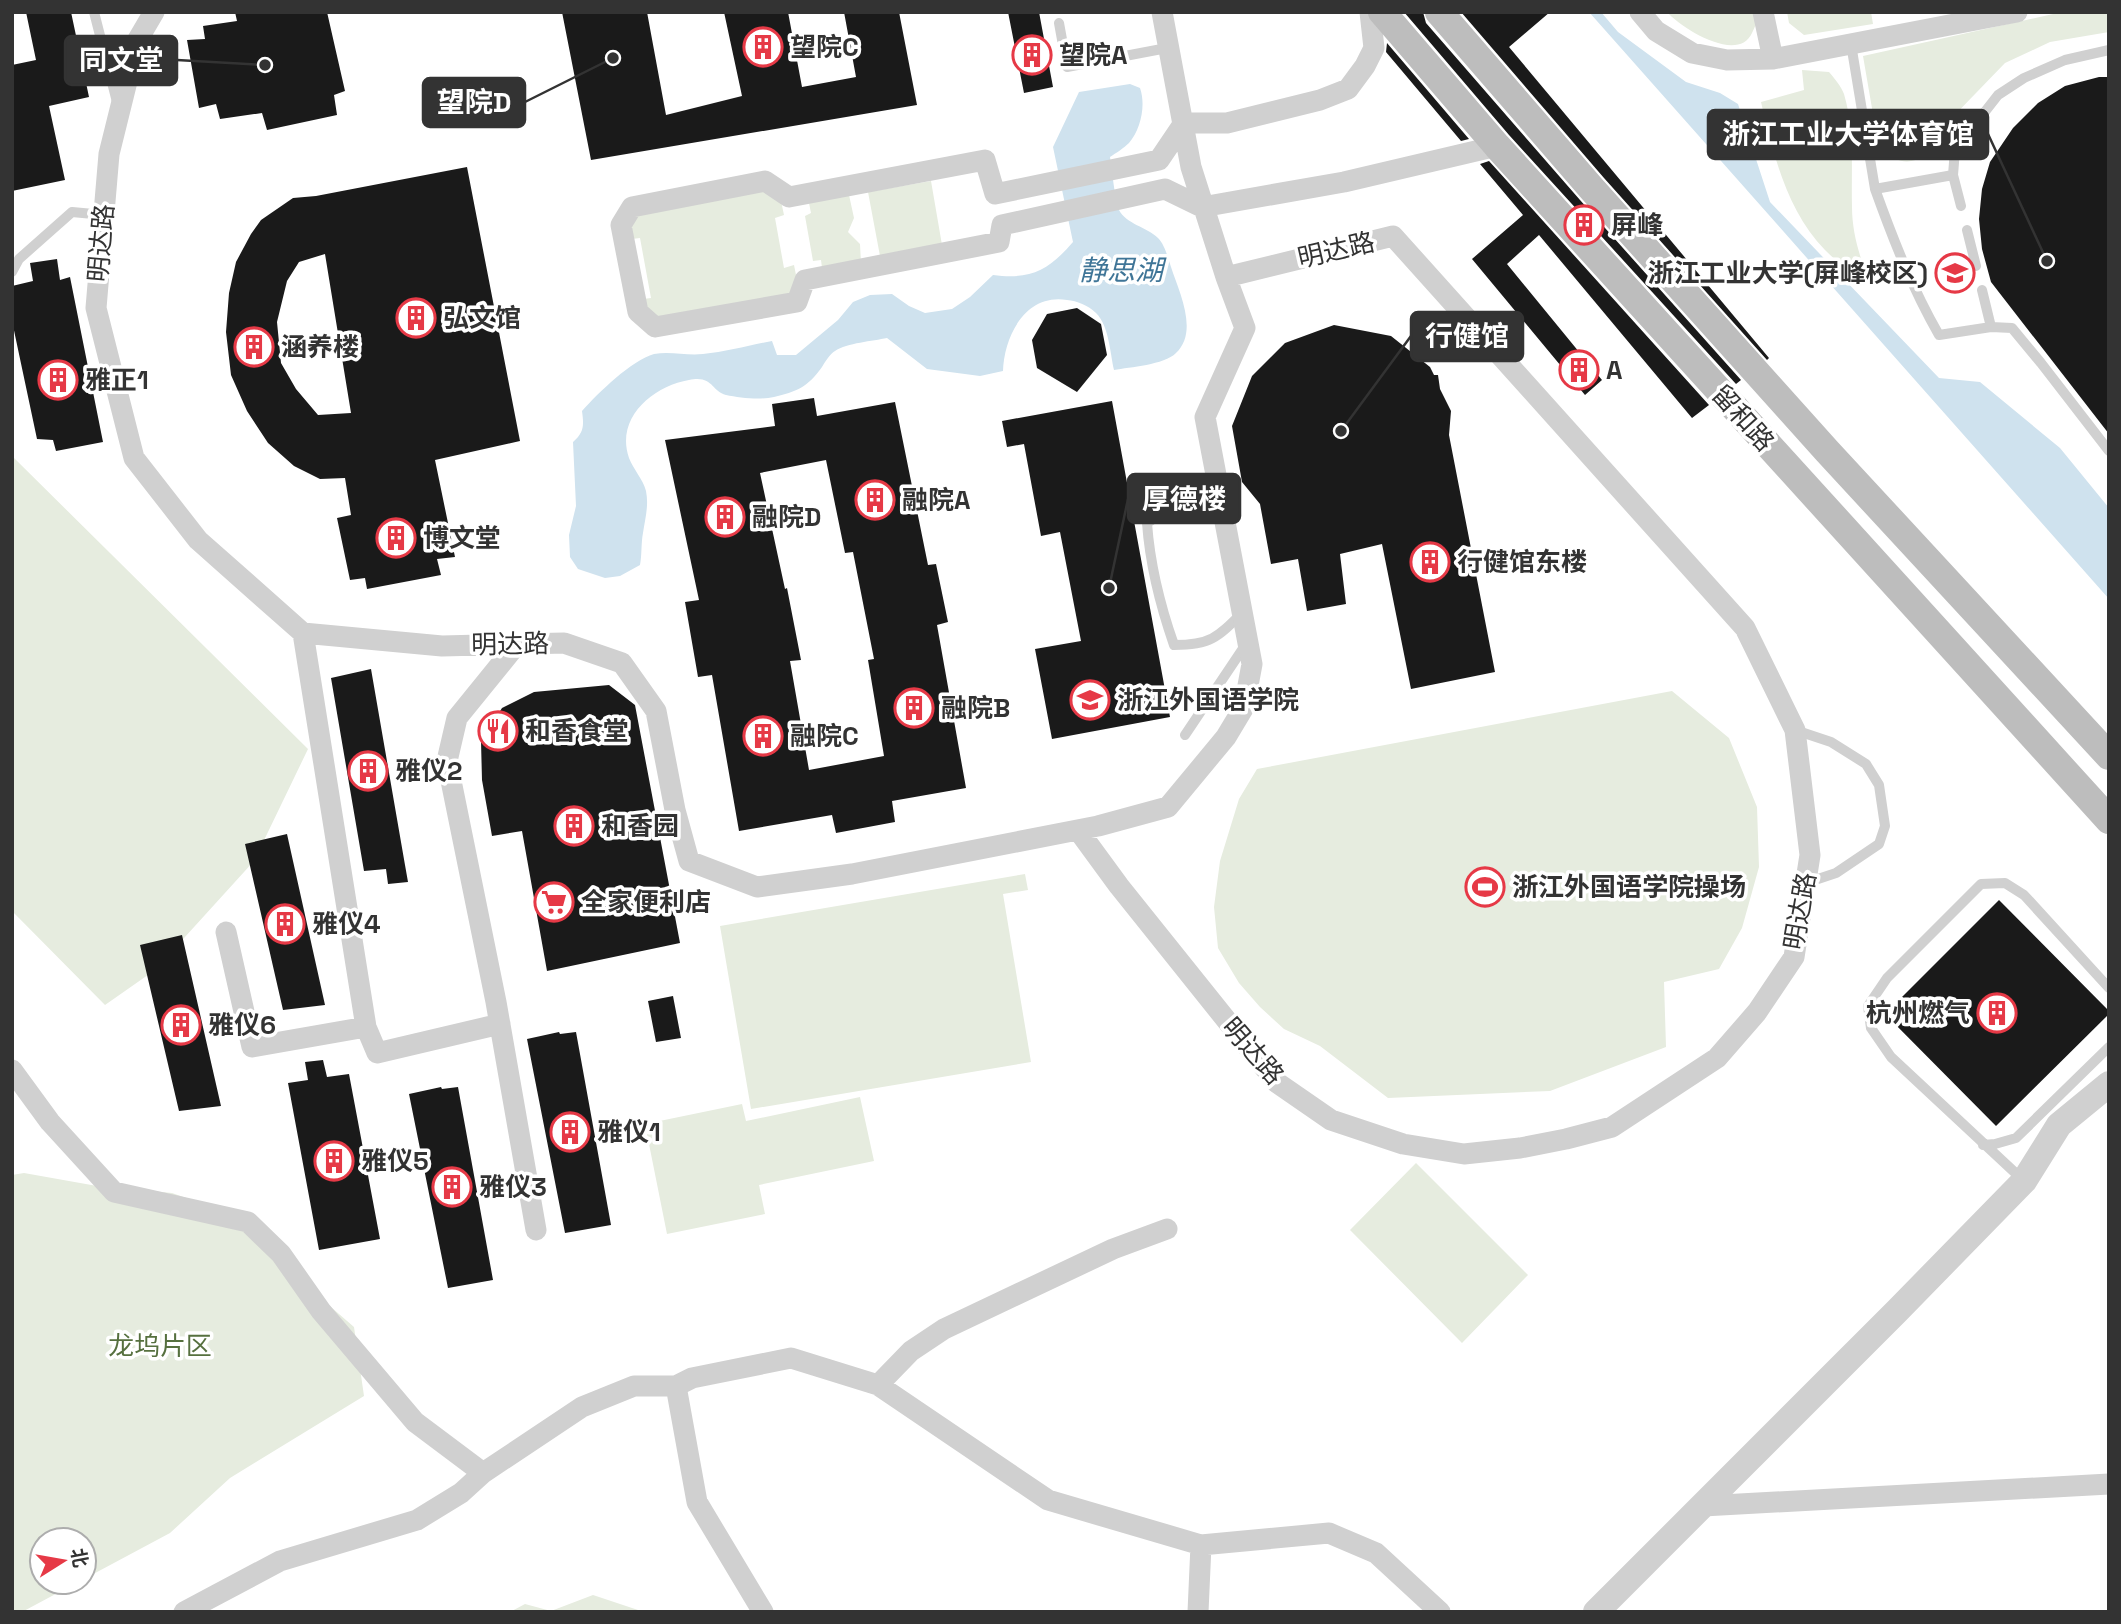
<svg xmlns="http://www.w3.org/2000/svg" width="2121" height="1624" font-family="'Space Grotesk','Noto Sans SC',sans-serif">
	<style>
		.green { fill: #e6ecdf }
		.water { fill: #cfe2ee }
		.building { fill: #1a1a1a; fill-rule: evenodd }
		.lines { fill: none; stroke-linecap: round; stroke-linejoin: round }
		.service { stroke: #d0d0d0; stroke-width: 10 }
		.minor { stroke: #d0d0d0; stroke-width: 21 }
		.tertiary { stroke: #d0d0d0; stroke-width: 26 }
		.secondary { stroke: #bdbdbd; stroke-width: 28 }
		.labels { text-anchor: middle; stroke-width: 7; stroke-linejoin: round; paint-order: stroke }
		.poi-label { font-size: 26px; font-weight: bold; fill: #333; stroke: #fff; text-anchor: start }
		.street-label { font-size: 26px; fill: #333; stroke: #fff }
		.park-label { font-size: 26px; fill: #56703f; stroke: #fff }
		.water-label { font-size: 28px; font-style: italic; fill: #3f7597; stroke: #fff }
		.leader { fill: none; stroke: #333; stroke-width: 2.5 }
		.callout-dot { fill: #333; stroke: #fff; stroke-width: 2.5 }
		.callout { fill: #333; stroke: #333; stroke-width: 2.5 }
		.callout-label { font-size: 28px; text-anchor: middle; font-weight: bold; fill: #fff }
	</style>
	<rect width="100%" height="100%" fill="#fff"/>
	<path class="green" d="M1667 12H1756C1758 21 1756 25 1752 33 1738 64 1681 28 1667 12Z
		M1787 12H1871L1873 24 1804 35 1789 23Z
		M2062 12H2109V32L2050 42 2005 63 1946 124 1935 152C1909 164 1903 166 1879 149L1863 56Z
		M1802 70 1829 72C1834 78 1841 86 1844 94 1855 131 1851 170 1852 207 1852 230 1858 250 1865 271L1849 272C1841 265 1833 258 1825 250 1787 211 1773 154 1761 102L1804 90Z
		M931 181 942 245 880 256 868 192Z
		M771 190 781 201 784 215 775 218 784 268 794 265 797 280 793 293 663 320 652 317 643 299 651 298 640 238 632 239 631 225 634 217 642 214Z
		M849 195 854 218 848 232 860 244 861 263 822 268 821 260 813 261 805 216 811 213 809 203Z
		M12 456 308 749 254 861 155 970 105 1005 12 911Z
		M1672 691 1729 738 1757 807 1759 867 1742 928 1719 969 1664 982 1666 1047 1550 1091 1388 1098 1320 1046 1284 1029 1260 1007 1239 983 1218 948 1214 907 1220 861 1239 799 1257 769Z
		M1025 874 1028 890 1003 894 1031 1062 751 1109 720 926Z
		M860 1097 874 1161 759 1185 765 1214 667 1234 645 1124 742 1104 746 1121Z
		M1416 1163 1528 1275 1462 1343 1350 1230Z
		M24 1173 97 1186 172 1193 247 1219 302 1282 354 1327 364 1396 230 1478 170 1533 84 1579V1540H42V1582H78L22 1612H12V1175Z
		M593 1595 644 1612H510L525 1604 551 1611Z"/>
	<path class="water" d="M1589 12H1601L1618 32 1686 82 1720 93 1738 104 1770 202 1939 378 1980 382 2060 448 2109 508V599Z
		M1130 84 1140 88C1146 105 1141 129 1129 143 1124 148 1116 153 1110 157 1112 169 1115 201 1119 210 1126 224 1147 227 1158 238 1165 245 1168 258 1171 267 1179 292 1199 331 1176 353 1164 365 1130 367 1114 370 1110 352 1109 326 1096 313 1088 305 1077 301 1067 300 1025 293 1004 337 1003 371L980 376 927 369 887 338C873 341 847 343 835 351 830 354 825 362 822 367 808 387 796 392 774 397 760 400 740 398 726 395 711 391 713 375 689 380 653 386 615 418 629 458 633 469 643 479 646 491 649 506 645 519 643 533 641 543 642 555 640 565L620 576 605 578 578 569 570 557 569 535 576 506 573 442C584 432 584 426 582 411 598 393 632 360 654 354 671 351 687 356 703 354 726 352 750 345 772 341L777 355H796L838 320 853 302 870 295 892 294 909 306 925 313 952 309 970 297 993 275C1031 280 1049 270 1073 242L1053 147 1079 92Z"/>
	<path class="building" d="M26 12H71L89 97 49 106 65 180 12 191V65L36 60Z
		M235 12H327L345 91 334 95 337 115 267 130 262 113 220 119 216 104 199 108 187 40 205 39 203 26 237 21Z
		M562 12H647L666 115 742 96 724 12H788L802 87 856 77 844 12H899L917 105 591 160Z
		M1008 12H1039L1053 87 1024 93Z
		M1404 12H1423L1426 23 1580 200 1741 380 1736 384 1509 135Z
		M1461 12H1550L1509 47 1769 358 1767 360 1604 178Z
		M1387 43 1469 139 1461 141 1386 52Z
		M2099 77H2109V434L1991 282 1982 249 1979 219 1982 189 1990 162 2013 128 2038 103 2065 86Z
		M1489 161 1709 405 1692 418 1539 235 1507 264 1602 380 1585 395 1472 259 1523 215 1480 164Z
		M467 167 520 441 435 460 455 557 437 559 441 575 367 589 365 578 350 580 337 518 351 515 345 478 320 479 294 466 268 443 247 411 231 375 226 332 229 293 236 262 251 234 261 220 293 198 316 196ZM325 254 351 413 318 415 296 389 281 363 277 322 287 281 299 262Z
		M57 259 60 280 70 277 103 442 56 451 53 440 37 439 12 321V286L33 281 30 263Z
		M1077 308 1101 324 1107 355 1077 392 1037 368 1032 340 1047 314Z
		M1334 325 1391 336 1430 367 1434 375H1438L1440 389 1451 411 1449 435 1495 672 1411 689 1382 544 1340 554 1346 604 1307 611 1298 559 1271 564 1260 504 1242 482 1232 426 1252 376 1285 343Z
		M814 398 817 416 895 402 928 565 936 564 948 622 937 625 966 788 892 801 895 822 836 833 832 815 739 831 712 675 698 677 685 602 699 600 665 440 775 426 772 404ZM826 460 845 553 853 552 874 659 868 660 884 756 809 770 790 661 801 660 787 588 785 589 760 473Z
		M1112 401 1170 717 1052 739 1035 649 1081 641 1060 532 1041 536 1024 444 1007 447 1002 421Z
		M371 669 405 865 408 882 388 884 386 869 364 871 331 678Z
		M609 685 635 705 680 943 547 971 522 831 492 836 482 780 481 741 502 708 534 692Z
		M287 834 325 1005 283 1010 245 844Z
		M1999 900 2109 1011V1014L1996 1126 1885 1014Z
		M182 935 221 1106 179 1111 140 945Z
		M673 996 681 1038 656 1042 648 1001Z
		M559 1032 560 1034 576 1032 611 1225 565 1233 527 1039Z
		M323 1060 327 1077 349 1074 380 1239 319 1250 288 1083 308 1080 305 1062Z
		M441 1087 442 1089 458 1087 493 1280 448 1288 409 1094Z"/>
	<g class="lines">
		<path class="service" d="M94 12 117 102
			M1059 23 1067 67 1167 48
			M1851 44 1875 189 1953 175
			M1875 189C1893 239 1912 288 1939 335L1991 327 2012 328 2041 363 2109 451
			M1961 206 1953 175 1955 150 1998 95 2024 78 2065 60 2109 50
			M1967 230 1976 266
			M12 272 19 259 72 212 104 215
			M1982 290 1991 327
			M1221 501 1164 512 1147 523C1150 565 1160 605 1174 645 1210 645 1217 638 1242 613
			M1795 730 1831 742 1866 764 1879 785 1885 826 1879 844 1836 873 1806 883
			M1185 735 1246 644
			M1983 1145 1995 1144 2016 1138 2109 1047
			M2024 1181 1891 1057 1871 1028 1868 1006 1887 978 1981 884 2005 883 2024 895 2109 988"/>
		<path class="minor" d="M154 12 137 41 109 154 96 308 134 458 198 540 303 633 442 646 564 643 622 663 656 711 675 810 689 861 757 887 852 874 1098 826 1168 807 1226 737 1244 707 1252 664 1205 417 1245 328 1226 277 1191 167 1162 12
			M1370 12 1374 48 1365 66 1348 89 1320 100 1227 123H1184L1159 160 995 194 985 160 789 197 765 181 632 207 621 225 638 312 655 327 797 302 805 280 999 242 1002 225 1165 189 1202 207 1344 182 1497 146
			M1640 12 1656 31 1692 53 1727 60 1773 59 2017 12
			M1763 12 1773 59
			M303 633 366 1027
			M517 644 457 718 447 761 496 1002 536 1230
			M1078 830 1119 886 1276 1082 1331 1120 1403 1144 1464 1154 1520 1148 1566 1139 1612 1127 1717 1058 1757 1012 1794 957 1810 855 1795 730 1745 628 1393 236 1226 277
			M226 932 252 1047 366 1027 377 1053 500 1024
			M12 1070 50 1122 114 1192 248 1222 281 1254 321 1311 415 1422 483 1473
			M878 1385 911 1351 944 1329 1113 1249 1167 1229
			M676 1386 697 1502 763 1612
			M1703 1506 2109 1484
			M184 1612 280 1561 417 1520 461 1493 483 1473 582 1407 634 1386H676L692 1378 791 1358 878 1385 1048 1500 1201 1545 1329 1533 1376 1553 1440 1612
			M1198 1612 1201 1545"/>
		<path class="tertiary" d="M1596 1612 1897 1311 2024 1181 2059 1125 2109 1084"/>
		<path class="secondary" d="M1382 12 1497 146 2109 820
			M1439 12 1592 189 1827 451 2109 756"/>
	</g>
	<defs>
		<g id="building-ring" transform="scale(2.0125)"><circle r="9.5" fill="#fff" stroke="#e63946" stroke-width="1.5"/><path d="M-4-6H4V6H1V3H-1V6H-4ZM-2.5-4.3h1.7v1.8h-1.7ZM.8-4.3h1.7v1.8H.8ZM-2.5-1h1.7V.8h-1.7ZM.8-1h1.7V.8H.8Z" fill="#e63946"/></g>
		<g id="university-ring" transform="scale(2.0125)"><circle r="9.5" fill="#fff" stroke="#e63946" stroke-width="1.5"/><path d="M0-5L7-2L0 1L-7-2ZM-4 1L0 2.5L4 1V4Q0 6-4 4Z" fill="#e63946"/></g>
		<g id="school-ring" transform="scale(2.0125)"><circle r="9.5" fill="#fff" stroke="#e63946" stroke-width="1.5"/><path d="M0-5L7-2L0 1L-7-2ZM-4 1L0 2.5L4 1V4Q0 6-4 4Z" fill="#e63946"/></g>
		<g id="restaurant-ring" transform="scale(2.0125)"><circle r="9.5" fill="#fff" stroke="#e63946" stroke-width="1.5"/><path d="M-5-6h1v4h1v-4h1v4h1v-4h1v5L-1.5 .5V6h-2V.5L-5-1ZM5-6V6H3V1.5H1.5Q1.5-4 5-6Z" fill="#e63946"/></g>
		<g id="stadium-ring" transform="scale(2.0125)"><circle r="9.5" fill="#fff" stroke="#e63946" stroke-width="1.5"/><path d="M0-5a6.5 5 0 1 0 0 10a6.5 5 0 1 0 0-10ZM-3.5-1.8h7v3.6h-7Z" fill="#e63946"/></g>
		<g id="supermarket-ring" transform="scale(2.0125)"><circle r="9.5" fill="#fff" stroke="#e63946" stroke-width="1.5"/><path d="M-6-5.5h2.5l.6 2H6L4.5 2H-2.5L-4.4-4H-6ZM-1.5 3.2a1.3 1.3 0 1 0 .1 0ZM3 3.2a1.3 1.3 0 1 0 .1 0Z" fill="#e63946"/></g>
	</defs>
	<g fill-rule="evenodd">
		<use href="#building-ring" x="763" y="47"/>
		<use href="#building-ring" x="1032" y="55"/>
		<use href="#building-ring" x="1584" y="225"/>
		<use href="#university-ring" x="1955" y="273"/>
		<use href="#building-ring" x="416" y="318"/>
		<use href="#building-ring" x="254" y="347"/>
		<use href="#building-ring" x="1579" y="370"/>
		<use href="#building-ring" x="58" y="380"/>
		<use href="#building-ring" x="875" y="500"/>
		<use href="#building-ring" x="725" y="517"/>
		<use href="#building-ring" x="396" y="538"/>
		<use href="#building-ring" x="1430" y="562"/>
		<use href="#school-ring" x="1090" y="700"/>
		<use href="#building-ring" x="914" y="708"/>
		<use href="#restaurant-ring" x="498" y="731"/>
		<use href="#building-ring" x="763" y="736"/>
		<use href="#building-ring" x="368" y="771"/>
		<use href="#building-ring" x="574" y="826"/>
		<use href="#stadium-ring" x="1485" y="887"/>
		<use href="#supermarket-ring" x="554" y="902"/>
		<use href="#building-ring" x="285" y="924"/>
		<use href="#building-ring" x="1997" y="1013"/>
		<use href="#building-ring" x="181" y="1025"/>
		<use href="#building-ring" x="570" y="1132"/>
		<use href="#building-ring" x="334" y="1161"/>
		<use href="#building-ring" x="452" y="1187"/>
	</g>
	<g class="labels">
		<g class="poi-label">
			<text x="790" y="56">望院C</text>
			<text x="1059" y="64">望院A</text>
			<text x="1611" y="234">屏峰</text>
			<text x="1928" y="282" text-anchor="end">浙江工业大学(屏峰校区)</text>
			<text x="443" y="327">弘文馆</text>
			<text x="281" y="356">涵养楼</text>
			<text x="1606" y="379">A</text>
			<text x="85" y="389">雅正1</text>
			<text x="902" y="509">融院A</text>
			<text x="752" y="526">融院D</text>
			<text x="423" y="547">博文堂</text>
			<text x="1457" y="571">行健馆东楼</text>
			<text x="1117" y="709">浙江外国语学院</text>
			<text x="941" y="717">融院B</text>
			<text x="525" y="740">和香食堂</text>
			<text x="790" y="745">融院C</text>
			<text x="395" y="780">雅仪2</text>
			<text x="601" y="835">和香园</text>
			<text x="1512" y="896">浙江外国语学院操场</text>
			<text x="581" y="911">全家便利店</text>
			<text x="312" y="933">雅仪4</text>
			<text x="1970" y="1022" text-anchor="end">杭州燃气</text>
			<text x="208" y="1034">雅仪6</text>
			<text x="597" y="1141">雅仪1</text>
			<text x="361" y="1170">雅仪5</text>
			<text x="479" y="1196">雅仪3</text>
		</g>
		<g class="street-label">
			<text transform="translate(101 243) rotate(-85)" y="9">明达路</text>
			<text transform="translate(1336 250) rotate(-13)" y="9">明达路</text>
			<text transform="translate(1743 418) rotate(48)" y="9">留和路</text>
			<text transform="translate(510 644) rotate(-1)" y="9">明达路</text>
			<text transform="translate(1800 911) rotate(-80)" y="9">明达路</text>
			<text transform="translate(1253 1051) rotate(49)" y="9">明达路</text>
		</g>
		<g class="park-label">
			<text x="160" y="1355">龙坞片区</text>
		</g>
		<g class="water-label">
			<text x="1121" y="280">静思湖</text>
		</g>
	</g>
	<path class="leader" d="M265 65L177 60M613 58L525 102M2047 261L1988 134M1341 431L1411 336M1109 588L1128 499"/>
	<g class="callout-dot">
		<circle cx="265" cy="65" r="7"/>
		<circle cx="613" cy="58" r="7"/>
		<circle cx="2047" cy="261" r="7"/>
		<circle cx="1341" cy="431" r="7"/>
		<circle cx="1109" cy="588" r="7"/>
	</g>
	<g class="callout">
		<rect x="65" y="36" width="112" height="49" rx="7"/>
		<rect x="423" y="78" width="102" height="49" rx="7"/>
		<rect x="1708" y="110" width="280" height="49" rx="7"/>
		<rect x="1411" y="312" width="112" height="49" rx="7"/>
		<rect x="1128" y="474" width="112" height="49" rx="7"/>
	</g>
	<g class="callout-label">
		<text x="121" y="70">同文堂</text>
		<text x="474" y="112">望院D</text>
		<text x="1848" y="144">浙江工业大学体育馆</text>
		<text x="1467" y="346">行健馆</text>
		<text x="1184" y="509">厚德楼</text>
	</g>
	<rect width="2121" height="1624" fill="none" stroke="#333333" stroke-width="28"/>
	<g transform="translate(63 1561) rotate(79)"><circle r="33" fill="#ffffff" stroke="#adadad" stroke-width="2"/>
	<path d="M0-5L12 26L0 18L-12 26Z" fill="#e63946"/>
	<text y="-10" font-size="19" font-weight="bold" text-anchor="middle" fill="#333333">北</text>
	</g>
</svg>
